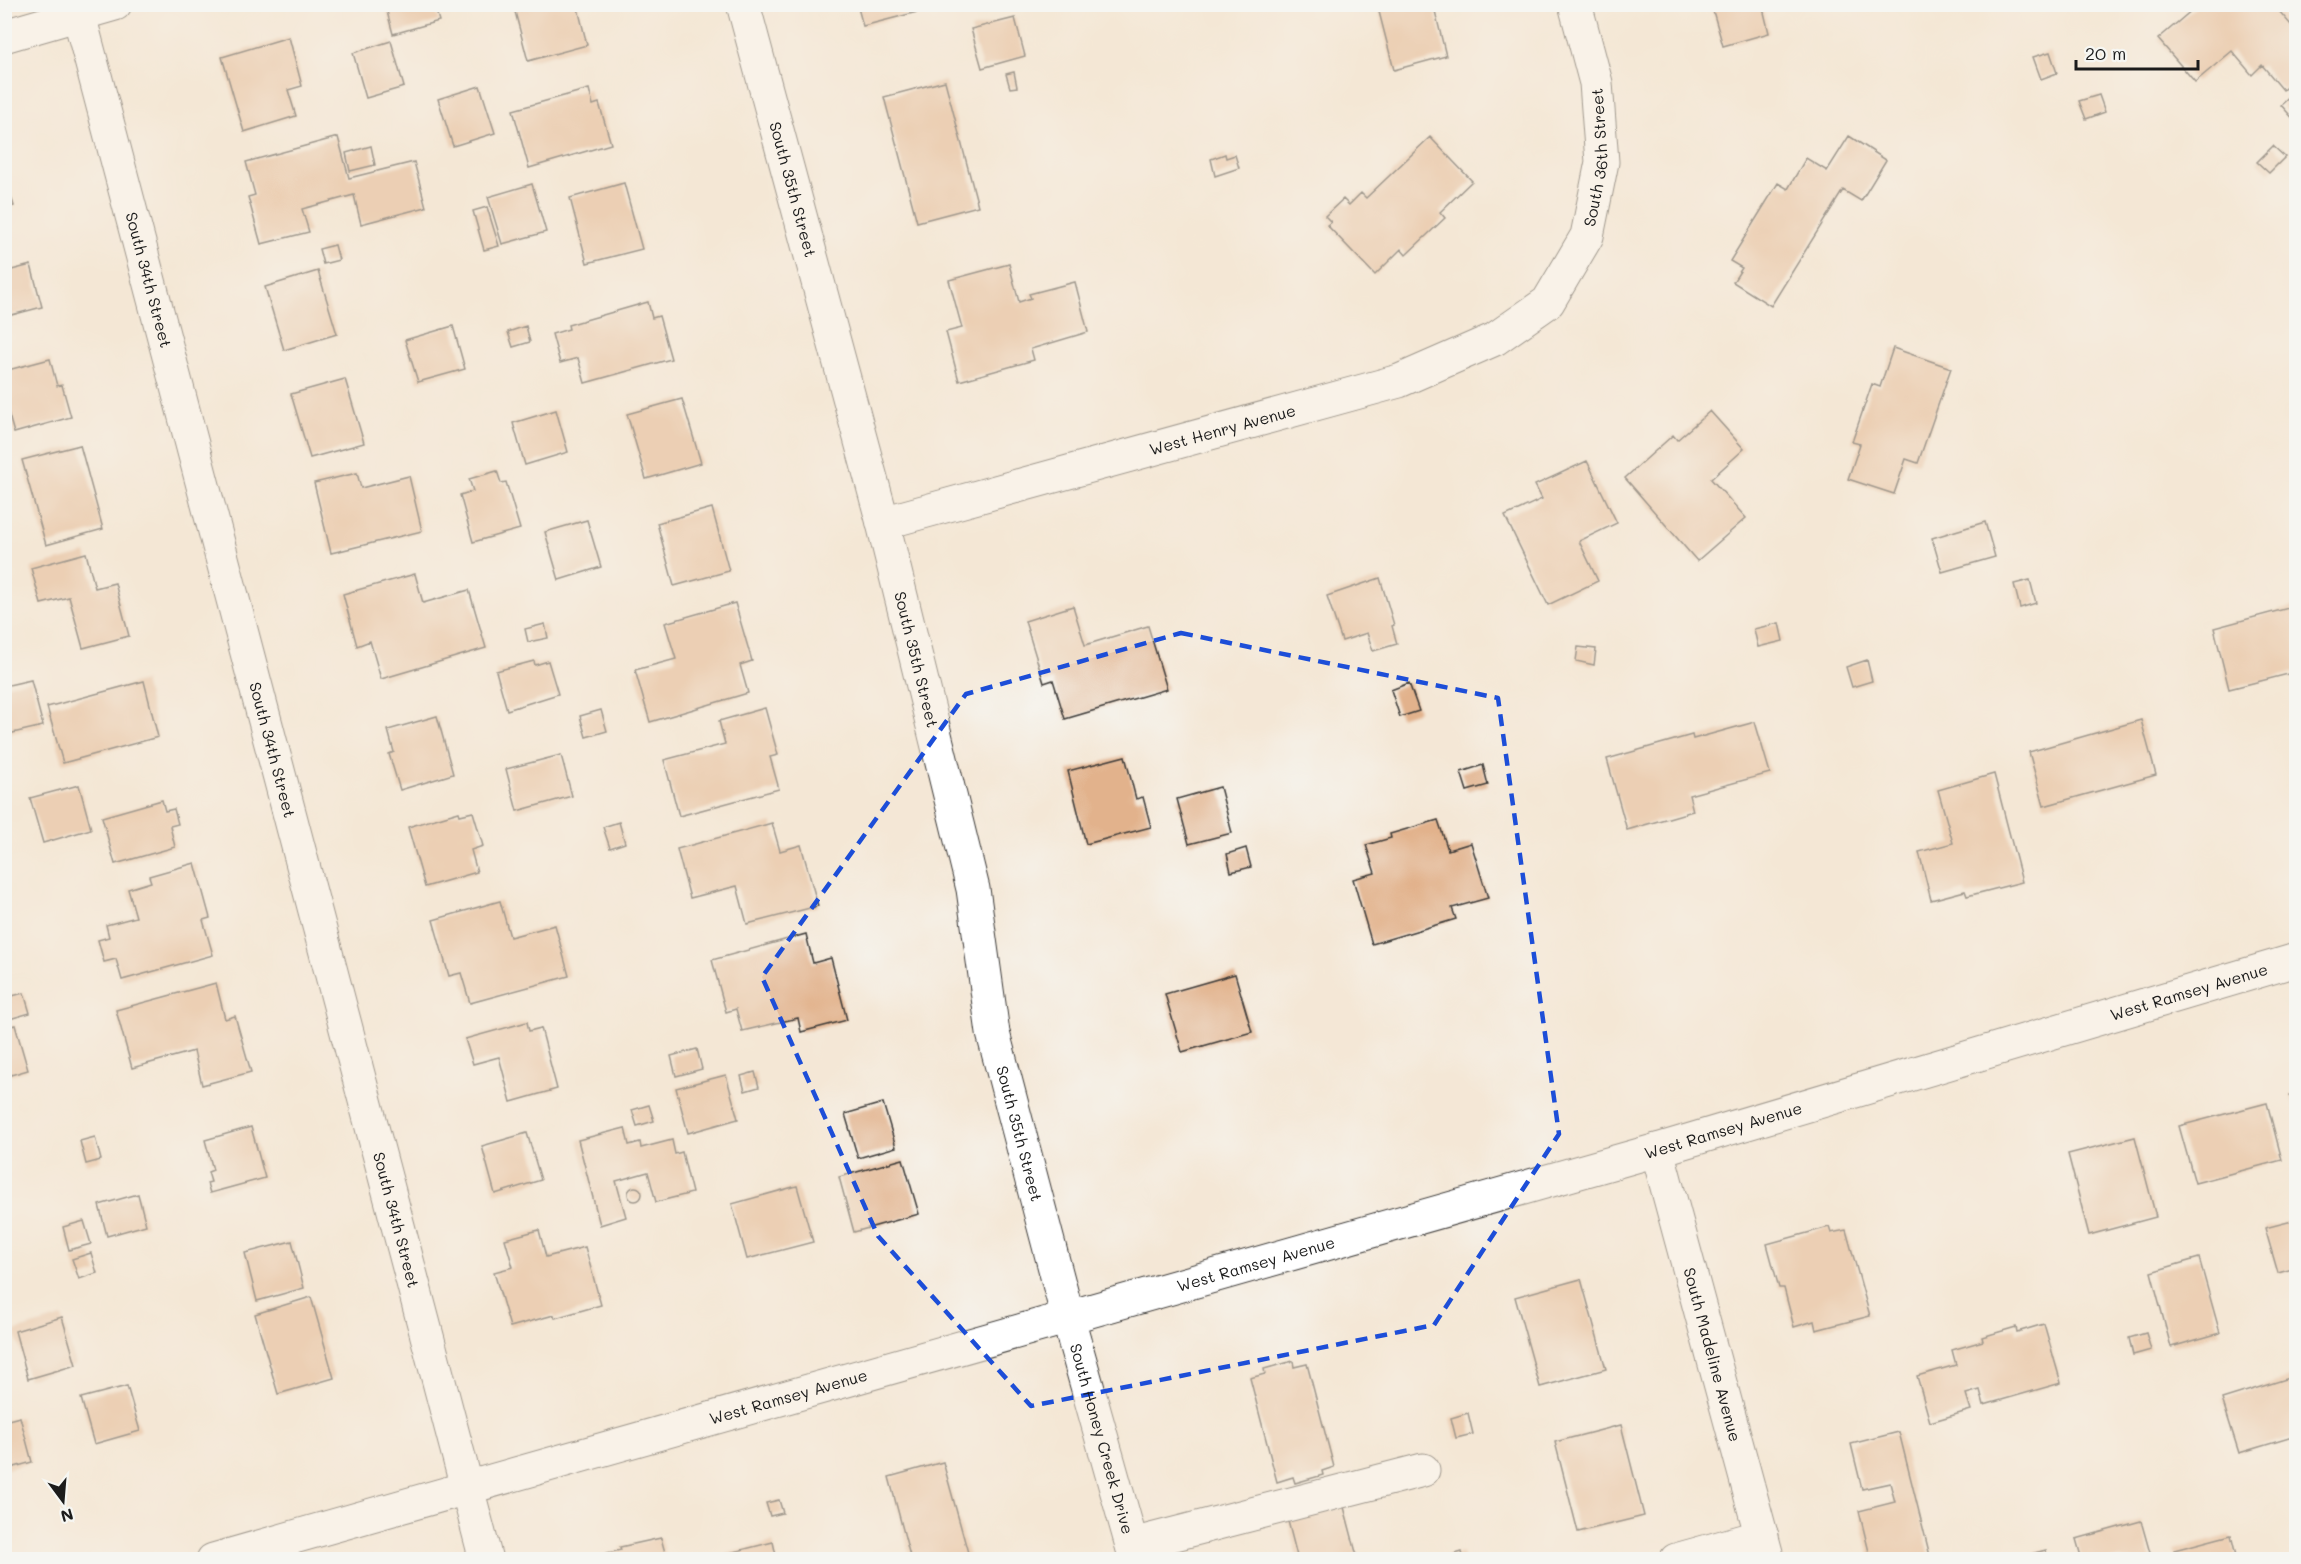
<svg xmlns="http://www.w3.org/2000/svg" width="2301" height="1564" font-family="Mali,sans-serif">
	<style>
		.building { fill: #e2b28c }
		.lines { fill: none; stroke-linecap: round; stroke-linejoin: round }
		.minor-casing { stroke: #3c3a38; stroke-width: 35 }
		.minor { stroke: #fff; stroke-width: 33 }
		.marked { fill: none; stroke: #1d4ed8; stroke-width: 4.5; stroke-dasharray: 12 8; stroke-linejoin: round }
		.labels { text-anchor: middle; stroke-width: 4.5; stroke-linejoin: round; paint-order: stroke }
		.street-label { font-size: 16px; fill: #1c1c1c; stroke: #f6f6f2 }
	</style>
	<rect width="100%" height="100%" fill="#f6f6f2"/>
	<filter id="ink" filterUnits="userSpaceOnUse"><feTurbulence type="fractalNoise" baseFrequency=".0167" numOctaves="2"/><feDisplacementMap in="SourceGraphic" scale="12" xChannelSelector="R" yChannelSelector="G"/><feConvolveMatrix kernelMatrix="1 2 1 2 8 2 1 2 1" color-interpolation-filters="sRGB"/></filter>
	<filter id="wash" filterUnits="userSpaceOnUse"><feTurbulence type="fractalNoise" baseFrequency=".008" numOctaves="4" result="noise"/><feDisplacementMap in="SourceGraphic" scale="24" xChannelSelector="R" yChannelSelector="G"/><feGaussianBlur stdDeviation="1.35" result="paint"/><feColorMatrix in="noise" values="0 0 0 0 0 0 0 0 0 0 0 0 0 0 0 0 0 1.4 0 .05"/><feComposite in="paint" operator="in"/></filter>
	<g filter="url(#wash)">
		<rect width="100%" height="100%" fill="#f4e7d6"/>
		<g id="blocks">
			<path class="building" d="M385 4H434L439 21 393 34Z
				M513 4H577L587 45 528 61Z
				M857 4H923L925 10 863 26Z
				M1377 4H1436L1438 10 1435 11 1446 56 1394 70Z
				M1711 4H1762L1769 33 1723 46Z
				M2199 4H2273L2291 25 2295 21 2296 23V78L2283 90 2262 65 2252 75 2232 51 2195 82 2158 39Z
				M1015 18 1025 56 982 68 971 29Z
				M289 37 302 86 288 90 296 116 244 132 222 57Z
				M391 41 404 87 366 98 353 53Z
				M2050 52 2057 73 2041 79 2033 57Z
				M1014 72 1017 87 1010 88 1006 74Z
				M945 81 978 206 917 222 884 97Z
				M480 86 495 133 453 146 438 99Z
				M589 89 593 105 599 103 611 144 529 168 513 110Z
				M2296 91V122L2281 105Z
				M2099 95 2105 112 2086 119 2079 101Z
				M1849 136 1886 160 1861 201 1843 190 1771 306 1733 282 1742 268 1730 261 1778 183 1788 189 1806 158 1827 171Z
				M338 137 349 178 414 162 426 207 361 224 354 195 302 209 309 232 261 244 248 197 255 195 246 162Z
				M1430 137 1472 181 1440 212 1445 218 1406 255 1401 249 1375 275 1327 225 1331 222 1325 216 1343 199 1349 205 1361 193 1366 198Z
				M371 146 375 165 350 171 346 153Z
				M2273 146 2285 157 2269 173 2257 162Z
				M1225 154 1226 158 1235 155 1239 168 1215 176 1211 159Z
				M4 174 14 206 4 209Z
				M624 183 642 249 587 263 570 198Z
				M532 184 546 232 502 244 488 197Z
				M487 207 499 246 484 250 473 211Z
				M335 245 339 260 323 264 319 249Z
				M1009 264 1019 302 1031 298 1029 294 1075 282 1088 332 1031 349 1034 360 959 381 946 332 962 328 949 280Z
				M31 265 42 307 4 317V272Z
				M318 271 337 334 284 350 265 287Z
				M648 302 652 318 659 316 671 359 585 383 578 358 560 363 552 334 569 329 568 325Z
				M453 326 465 369 418 382 405 340Z
				M526 326 530 342 513 347 508 332Z
				M1893 348 1951 368 1918 463 1906 459 1894 494 1848 479 1860 444 1852 442 1872 384 1880 387Z
				M50 359 57 386 62 385 71 417 14 433 4 398V371Z
				M345 379 364 443 310 458 291 394Z
				M682 399 701 463 646 479 627 414Z
				M556 410 568 452 525 465 513 423Z
				M1710 411 1744 449 1711 479 1746 518 1697 561 1625 478 1673 435 1677 440Z
				M80 445 103 529 46 545 22 460Z
				M1587 461 1617 523 1579 541 1598 581 1548 605 1505 516 1542 499 1535 485Z
				M497 471 501 483 506 482 520 529 473 542 460 495 473 491 469 479Z
				M357 473 361 488 409 476 422 531 331 553 314 483Z
				M712 508 729 571 674 586 657 523Z
				M587 520 601 567 559 580 545 532Z
				M1985 522 1995 557 1942 572 1932 538Z
				M86 553 95 588 115 583 129 636 83 648 69 597 41 604 31 568Z
				M415 574 423 603 469 590 486 648 381 679 370 641 357 646 343 594Z
				M1380 578 1394 625 1392 626 1397 644 1373 651 1367 633 1342 641 1327 596Z
				M2030 580 2036 603 2020 608 2014 584Z
				M735 603 752 661 740 665 748 693 650 722 635 670 676 659 665 623Z
				M1073 606 1085 645 1148 626 1167 689 1065 719 1053 680 1044 683 1025 621Z
				M2296 606V672L2229 689 2214 628Z
				M1779 623 1783 641 1758 647 1754 629Z
				M545 624 548 638 528 642 525 629Z
				M1578 647 1596 649 1594 665 1576 661Z
				M1867 660 1872 681 1852 687 1846 667Z
				M534 661 535 665 548 661 558 694 507 710 496 671Z
				M31 680 43 726 4 735V686Z
				M144 681 158 737 63 763 47 707Z
				M1409 683 1419 711 1400 717 1391 690Z
				M765 708 778 755 770 757 779 789 679 816 664 760 725 744 719 721Z
				M601 710 607 731 586 737 580 716Z
				M437 716 453 774 400 790 389 754 394 752 388 730Z
				M2141 720 2156 775 2044 806 2029 752Z
				M1755 722 1770 773 1689 795 1693 811 1627 830 1607 759 1692 735 1693 739Z
				M561 755 572 796 517 811 506 769Z
				M1125 756 1136 799 1143 797 1151 827 1086 844 1068 771Z
				M1483 765 1488 785 1467 791 1461 772Z
				M1994 774 2022 882 1967 896 1965 891 1931 900 1919 852 1953 843 1938 790Z
				M79 785 91 829 43 843 30 798Z
				M1220 787 1232 833 1189 844 1177 799Z
				M162 800 165 811 174 809 178 824 170 826 175 847 115 864 102 817Z
				M459 812 460 815 473 812 483 846 471 850 477 872 425 887 408 827Z
				M1438 820 1448 850 1471 843 1488 898 1452 908 1456 919 1372 944 1353 879 1375 873 1366 845 1391 838 1390 834Z
				M619 822 625 843 610 848 603 827Z
				M772 823 780 851 801 845 818 906 747 924 737 886 690 898 677 849Z
				M1246 848 1251 867 1231 872 1227 854Z
				M195 863 210 918 203 920 213 955 122 980 116 959 104 962 98 940 109 937 106 925 136 917 128 889 151 882 149 876Z
				M500 901 510 937 555 925 569 976 470 1003 461 973 449 976 433 920Z
				M806 934 813 963 831 958 847 1020 801 1032 798 1018 742 1031 736 1009 726 1012 712 960Z
				M1235 974 1252 1032 1182 1052 1165 994Z
				M216 983 225 1019 235 1016 251 1072 202 1085 194 1051 132 1068 116 1010Z
				M24 993 30 1013 6 1020 4 998Z
				M527 1022 529 1031 541 1028 557 1089 511 1102 499 1057 473 1064 465 1039Z
				M15 1025 28 1070 4 1077V1028Z
				M697 1049 702 1069 676 1076 671 1056Z
				M755 1072 759 1087 745 1091 741 1076Z
				M726 1075 738 1119 688 1133 676 1088Z
				M2296 1093V1115L2290 1095Z
				M883 1103 896 1147 858 1158 845 1114Z
				M2267 1103 2282 1160 2195 1183 2179 1126Z
				M649 1105 654 1121 637 1126 632 1110Z
				M251 1127 265 1178 210 1193 207 1183 211 1182 208 1172 213 1170 205 1140Z
				M625 1128 629 1145 640 1142 641 1148 672 1140 675 1154 682 1152 692 1193 656 1202 648 1172 616 1181 626 1217 600 1225 578 1140Z
				M527 1133 541 1180 495 1194 482 1146Z
				M95 1137 101 1160 86 1164 80 1141Z
				M2135 1137 2156 1217 2089 1235 2068 1154Z
				M903 1159 919 1214 854 1232 839 1177Z
				M797 1186 813 1242 747 1259 732 1204Z
				M628 1194a7 7 0 1 1 14 0a7 7 0 1 1-14 0Z
				M138 1194 146 1225 107 1236 99 1205Z
				M2296 1220V1268L2278 1273 2265 1228Z
				M84 1221 91 1244 69 1250 63 1227Z
				M1829 1227 1831 1233 1846 1230 1870 1316 1816 1330 1814 1321 1794 1327 1784 1288H1779L1767 1244Z
				M539 1230 546 1257 585 1247 601 1305 555 1318 554 1315 510 1327 494 1272 513 1267 505 1239Z
				M292 1241 304 1288 257 1301 245 1253Z
				M91 1253 97 1273 79 1279 72 1259Z
				M2199 1258 2220 1333 2171 1347 2151 1272Z
				M1581 1279 1606 1369 1540 1387 1515 1297Z
				M311 1297 334 1378 278 1394 255 1314Z
				M62 1317 76 1365 28 1379 15 1331Z
				M2044 1324 2061 1383 1984 1405 1980 1390 1966 1394 1971 1410 1930 1422 1917 1376 1956 1365 1952 1350 1983 1341 1982 1337 2016 1327 2017 1332Z
				M2146 1333 2151 1350 2133 1355 2129 1338Z
				M1293 1361 1294 1367 1307 1364 1334 1467 1322 1471 1323 1475 1295 1483 1293 1477 1277 1482 1250 1378 1265 1374 1264 1369Z
				M2296 1376V1436L2239 1453 2222 1399Z
				M127 1386 140 1431 94 1444 81 1398Z
				M1468 1413 1473 1434 1456 1438 1451 1418Z
				M20 1417 32 1462 4 1470V1421Z
				M1621 1425 1644 1516 1578 1532 1555 1442Z
				M1899 1432 1931 1560H1871L1859 1511 1895 1502 1890 1483 1862 1489 1851 1444Z
				M943 1462 970 1560H911L889 1477Z
				M779 1500 783 1513 770 1516 766 1503Z
				M1344 1507 1358 1560H1298L1288 1521Z
				M2141 1521 2152 1560H2082L2076 1539Z
				M2231 1535 2237 1560H2176L2174 1550Z
				M661 1538 667 1560H608L607 1553 621 1550 620 1547Z
				M773 1542 777 1560H722L721 1555Z
				M2046 1550 2048 1560H2012V1559Z
				M1462 1552 1464 1560H1445V1557Z"/>
		</g>
	</g>
	<g filter="url(#ink)">
		<use href="#blocks" fill-opacity="0" stroke="#3c3a38" stroke-width="1.5"/>
		<g class="lines">
			<g class="minor-casing">
				<g id="minor">
					<path id="s1" d="M743 4 883 523 973 889 993 1033 1068 1318 1136 1560"/>
					<path id="s2" d="M79 15 486 1560"/>
					<path d="M4 36 115 4"/>
					<path id="s3" d="M883 523 1399 381 1495 339 1548 302 1587 236 1602 162 1596 83 1575 4"/>
					<path id="s4" d="M1657 1150 1768 1560"/>
					<path d="M1132 1545 1423 1470"/>
					<path id="s5" d="M213 1560 1657 1150 2296 960"/>
					<path d="M1676 1560 1762 1536"/>
				</g>
			</g>
			<use href="#minor" class="minor"/>
		</g>
	</g>
	<path d="M0 0H2301V1564H0ZM1181 633 1498 698 1559 1134 1434 1325 1031 1406 878 1236 762 977 966 694Z" fill="#f4e7d6" fill-opacity=".55" fill-rule="evenodd"/>
	<path class="marked" d="M1181 633 1498 698 1559 1134 1434 1325 1031 1406 878 1236 762 977 966 694Z"/>
	<g class="labels">
		<g class="street-label">
			<text dy="6" stroke="none"><textPath href="#s3" startOffset="861">South 36th Street</textPath></text>
			<text dy="6" stroke="none"><textPath href="#s1" startOffset="192">South 35th Street</textPath></text>
			<text dy="6" stroke="none"><textPath href="#s2" startOffset="274">South 34th Street</textPath></text>
			<text dy="6" stroke="none"><textPath href="#s3" startOffset="352">West Henry Avenue</textPath></text>
			<text dy="6" stroke="none"><textPath href="#s1" startOffset="678">South 35th Street</textPath></text>
			<text dy="6" stroke="none"><textPath href="#s2" startOffset="760">South 34th Street</textPath></text>
			<text dy="6" stroke="none"><textPath href="#s5" startOffset="2056">West Ramsey Avenue</textPath></text>
			<text dy="6" stroke="none"><textPath href="#s5" startOffset="1570">West Ramsey Avenue</textPath></text>
			<text dy="6" stroke="none"><textPath href="#s1" startOffset="1164">South 35th Street</textPath></text>
			<text dy="6" stroke="none"><textPath href="#s2" startOffset="1246">South 34th Street</textPath></text>
			<text dy="6" stroke="none"><textPath href="#s5" startOffset="1084">West Ramsey Avenue</textPath></text>
			<text dy="6" stroke="none"><textPath href="#s4" startOffset="212">South Madeline Avenue</textPath></text>
			<text dy="6" stroke="none"><textPath href="#s5" startOffset="598">West Ramsey Avenue</textPath></text>
			<text dy="6" stroke="none"><textPath href="#s1" startOffset="1480">South Honey Creek Drive</textPath></text>
		</g>
	</g>
	<rect width="2301" height="1564" fill="none" stroke="#f6f6f2" stroke-width="24"/>
	<g transform="translate(63 1501) rotate(164)" stroke="#f6f6f2" stroke-width="4.5" paint-order="stroke">
	<path d="M0-4.5L10 22L0 15L-10 22Z" fill="#1c1c1c"/>
	<text y="-9" font-size="16" font-weight="bold" text-anchor="middle" fill="#1c1c1c">N</text>
	</g>
	<path d="M2076 60v9h122v-9" fill="none" stroke="#1c1c1c" stroke-width="3"/>
	<text x="2085" y="60" font-size="18" fill="#1c1c1c" stroke="#f6f6f2" stroke-width="4.5" paint-order="stroke">20 m</text>
</svg>
